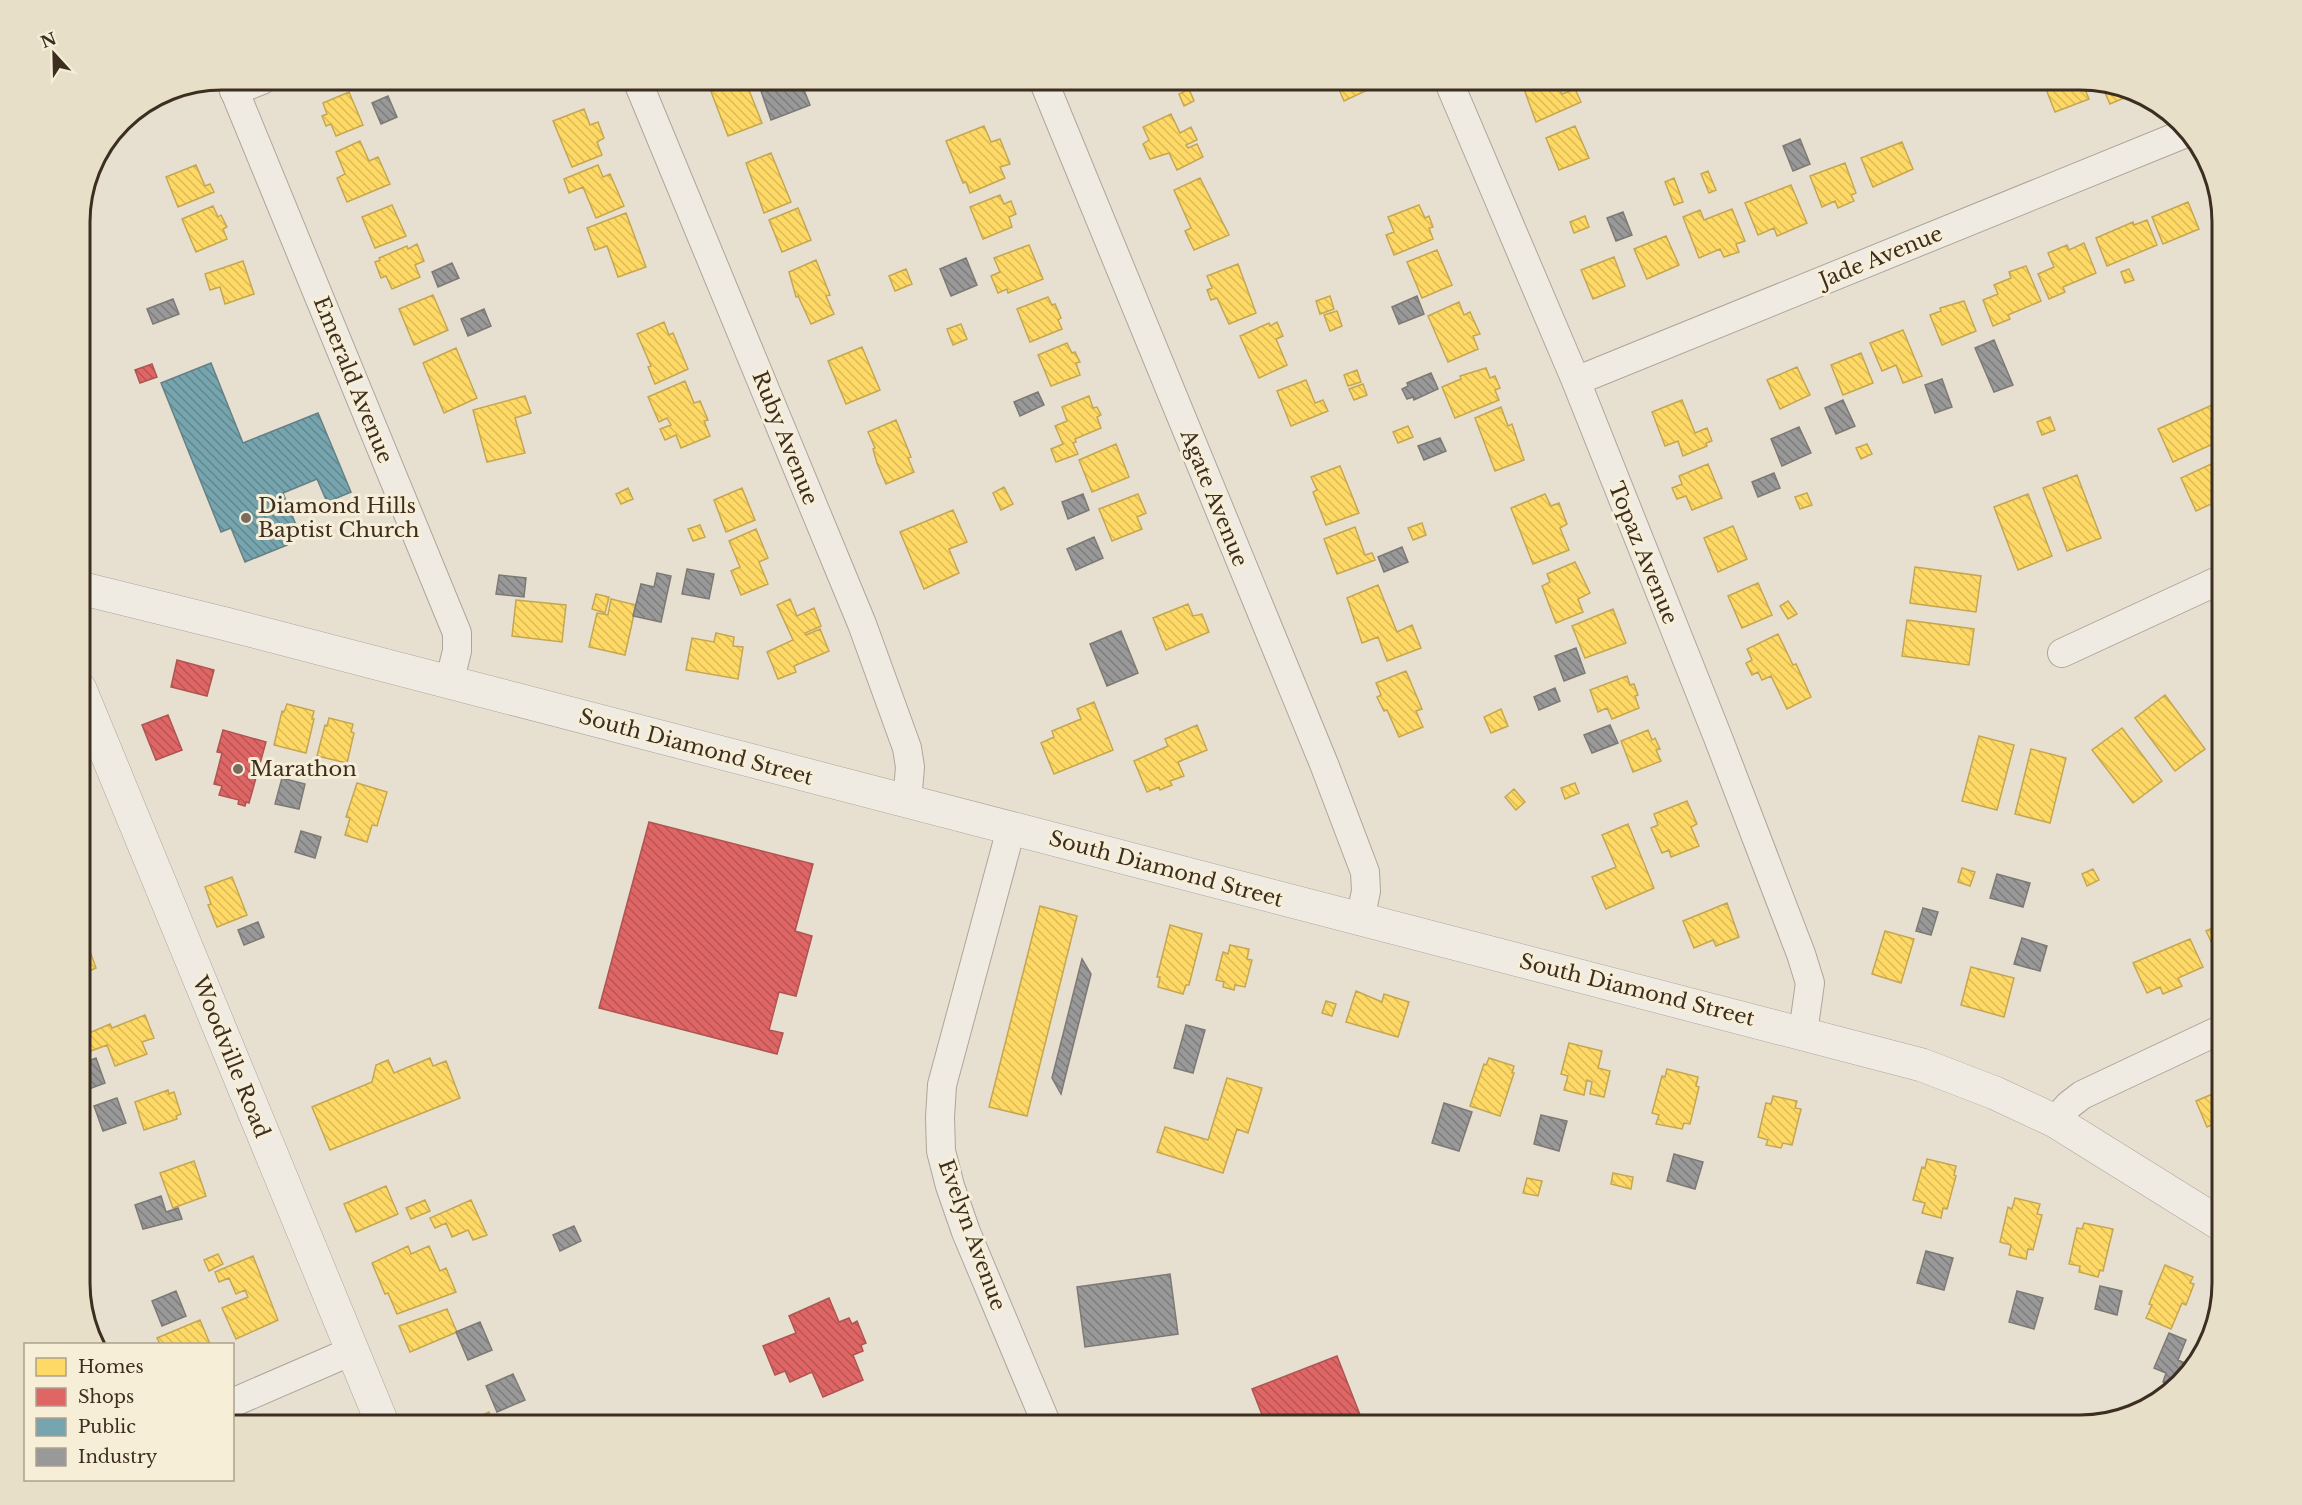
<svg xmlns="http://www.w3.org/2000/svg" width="2302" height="1505" font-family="'Libre Baskerville',serif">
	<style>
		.homes { fill: url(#homes-back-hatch); stroke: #c5a651; stroke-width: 1.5 }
		.shops { fill: url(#shops-back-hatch); stroke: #af5551; stroke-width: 1.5 }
		.public { fill: url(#public-back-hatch); stroke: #658184; stroke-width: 1.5 }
		.industry { fill: url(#industry-back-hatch); stroke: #7d7975; stroke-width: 1.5 }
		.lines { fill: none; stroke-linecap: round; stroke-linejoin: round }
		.minor-casing { stroke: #ada599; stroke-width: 30 }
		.tertiary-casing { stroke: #ada599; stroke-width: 34 }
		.minor { stroke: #efebe3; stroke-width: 28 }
		.tertiary { stroke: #efebe3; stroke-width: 33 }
		.poi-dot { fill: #786c5e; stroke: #f7eed8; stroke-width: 2 }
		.labels { text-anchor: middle; stroke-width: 6; stroke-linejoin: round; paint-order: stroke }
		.street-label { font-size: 21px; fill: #3d2e20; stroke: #f7eed8 }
		.poi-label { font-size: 21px; fill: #3d2e20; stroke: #f7eed8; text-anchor: start }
		.rim { fill: none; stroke: #3d2e20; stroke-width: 3 }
	</style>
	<defs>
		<pattern id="homes-back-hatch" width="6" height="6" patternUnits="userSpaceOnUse" patternTransform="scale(1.5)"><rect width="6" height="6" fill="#ffd966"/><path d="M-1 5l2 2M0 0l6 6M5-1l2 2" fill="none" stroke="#dbbb58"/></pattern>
		<pattern id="shops-back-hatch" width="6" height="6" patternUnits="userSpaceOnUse" patternTransform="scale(1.5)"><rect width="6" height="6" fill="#e06666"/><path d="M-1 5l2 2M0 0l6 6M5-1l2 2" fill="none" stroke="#b75454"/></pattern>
		<pattern id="public-back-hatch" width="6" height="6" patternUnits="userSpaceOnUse" patternTransform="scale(1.5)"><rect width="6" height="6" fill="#76a5af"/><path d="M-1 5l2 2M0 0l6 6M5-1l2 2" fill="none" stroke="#62878e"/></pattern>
		<pattern id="industry-back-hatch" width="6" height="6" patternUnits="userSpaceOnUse" patternTransform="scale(1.5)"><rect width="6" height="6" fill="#999"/><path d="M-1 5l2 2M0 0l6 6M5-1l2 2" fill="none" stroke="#7e7d7c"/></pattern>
	</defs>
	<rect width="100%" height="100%" fill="#e7e0d1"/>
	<path class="homes" d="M712 80H745L762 123 728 136 707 81Z
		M1335 80H1370L1374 87 1344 101Z
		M1546 80H1555L1562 94 1575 89 1581 102 1536 122 1524 89Z
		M2053 80H2081L2089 99 2055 112 2044 84Z
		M2102 86 2131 95 2110 104Z
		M1189 89 1194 101 1184 106 1179 94Z
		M349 92 363 125 336 136 331 124 326 126 322 116 327 114 323 103Z
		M584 109 590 125 598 122 604 138 597 142 602 155 572 167 553 121Z
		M1171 114 1180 133 1191 127 1197 140 1186 145 1188 148 1197 144 1203 157 1177 170 1169 153 1150 159 1143 144 1149 140 1143 127Z
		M984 126 991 142 1000 139 1010 164 1000 167 1005 178 970 193 966 182 963 183 946 141Z
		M1575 126 1589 158 1559 170 1546 138Z
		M360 141 369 161 378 157 390 184 347 202 337 178 345 174 336 152Z
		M1902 142 1913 169 1873 187 1861 158Z
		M771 153 791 202 764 213 746 163Z
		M1845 163 1856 193 1851 195 1854 201 1838 208 1835 201 1822 207 1810 176Z
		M196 165 205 186 210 184 214 192 178 207 166 177Z
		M598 165 603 177 610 174 624 206 596 218 583 187 569 193 564 179Z
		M1708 171 1716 190 1709 193 1701 174Z
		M1200 178 1229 235 1194 250 1185 231 1191 228 1174 190Z
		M1674 178 1683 202 1674 205 1665 182Z
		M1791 185 1807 223 1777 236 1774 228 1758 235 1745 203Z
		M1000 195 1004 204 1011 201 1016 214 1009 217 1012 227 983 239 970 207Z
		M2188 202 2199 229 2163 244 2152 217Z
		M392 205 406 236 375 248 362 217Z
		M1419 205 1425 218 1429 216 1433 227 1429 228 1433 239 1394 255 1386 235 1394 232 1388 217Z
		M213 206 218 217 221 215 227 227 223 229 227 239 196 252 182 219Z
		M798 208 811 240 782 252 769 220Z
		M1732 209 1745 241 1736 244 1739 252 1724 257 1720 249 1699 258 1683 217 1700 210 1704 220Z
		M626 213 646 267 618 277 607 246 595 250 587 228Z
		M1585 216 1589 227 1574 233 1570 222Z
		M2147 220 2157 245 2107 266 2096 238 2133 222 2134 225Z
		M1666 236 1679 265 1647 279 1634 249Z
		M2084 243 2096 273 2063 287 2065 292 2049 299 2038 274 2054 267 2048 253 2067 245 2069 250Z
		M417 244 424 261 415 265 420 277 392 289 386 276 381 278 375 262 380 260 379 258 407 246 408 249Z
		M1029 245 1043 279 1008 293 1007 289 998 293 991 276 1000 272 994 258Z
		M1437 250 1452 285 1422 298 1407 262Z
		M1614 257 1625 286 1593 299 1581 270Z
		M816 260 830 295 826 296 834 314 811 324 798 296 796 297 789 272Z
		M243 261 254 294 225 304 220 287 210 290 205 274Z
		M1238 264 1256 313 1229 324 1217 298 1211 300 1207 290 1212 288 1207 276Z
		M2026 266 2041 301 2008 315 2010 319 1993 326 1983 300 1998 294 1994 285 2011 278 2009 272Z
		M906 269 912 284 895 291 889 276Z
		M2129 269 2134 280 2125 283 2121 272Z
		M433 295 448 330 414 345 399 309Z
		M1330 296 1334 309 1320 314 1316 301Z
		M1048 297 1052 305 1055 304 1061 318 1058 320 1062 329 1030 342 1017 309Z
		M1964 301 1976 331 1942 345 1930 315 1941 311 1940 308Z
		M1459 302 1464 315 1470 312 1480 334 1473 336 1478 349 1448 362 1428 316Z
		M1337 311 1342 326 1330 331 1324 315Z
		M664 322 669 335 673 333 688 369 655 384 648 367 651 366 637 334Z
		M1277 322 1283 336 1276 339 1287 365 1259 378 1240 336 1269 323 1270 326Z
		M961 324 967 339 953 345 947 329Z
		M1903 330 1922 376 1903 383 1896 365 1882 371 1870 343Z
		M1067 343 1072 353 1075 352 1080 362 1076 363 1080 375 1051 386 1038 355Z
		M862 347 880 390 846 404 828 361Z
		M456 348 477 398 444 413 423 363Z
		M1861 353 1873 383 1843 395 1831 365Z
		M1797 367 1810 395 1780 409 1767 380Z
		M1486 368 1490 378 1495 376 1500 388 1495 390 1499 400 1455 418 1442 387 1461 379 1460 376Z
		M1357 370 1361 382 1348 386 1344 375Z
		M1306 380 1315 403 1323 400 1328 411 1291 426 1277 391Z
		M685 381 694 403 700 401 708 420 704 421 710 436 681 448 676 435 665 440 660 429 671 425 667 418 659 422 648 397Z
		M1363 384 1367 395 1354 400 1349 389Z
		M525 396 531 413 515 418 525 453 487 462 473 410Z
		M1089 396 1093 408 1097 407 1101 415 1097 417 1101 428 1075 439 1076 442 1073 443 1078 454 1056 462 1051 449 1063 444 1055 426 1067 421 1062 407Z
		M1682 400 1695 433 1707 428 1712 441 1706 443 1707 446 1683 456 1678 441 1665 446 1652 412Z
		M2219 402 2222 409V440L2173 462 2158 429Z
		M1501 407 1508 426 1512 424 1524 460 1495 471 1475 418Z
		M2050 417 2055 430 2042 435 2037 422Z
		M896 420 911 457 908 458 914 472 886 484 877 463 873 449 875 448 868 432Z
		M1408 426 1413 437 1398 443 1393 432Z
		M1116 444 1129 477 1092 492 1079 460Z
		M1867 444 1872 454 1861 459 1856 448Z
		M2222 459V499L2196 511 2181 478Z
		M1708 464 1722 498 1692 510 1686 496 1677 499 1672 488 1682 484 1679 476Z
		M1340 466 1359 513 1326 525 1313 492 1317 490 1311 477Z
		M2077 475 2101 538 2067 551 2043 488Z
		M1004 487 1013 504 1001 510 993 493Z
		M628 488 633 499 621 504 616 494Z
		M742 488 755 520 726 532 714 500Z
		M1807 493 1812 505 1800 509 1795 497Z
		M1138 494 1146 513 1137 517 1142 529 1112 541 1099 509Z
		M1545 494 1551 506 1559 503 1567 524 1560 528 1569 550 1533 564 1511 508Z
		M2028 494 2052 556 2018 570 1994 507Z
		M953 510 967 542 949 549 959 573 924 589 900 532Z
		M1422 523 1426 535 1413 540 1408 528Z
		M700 525 705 537 693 541 688 529Z
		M1733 526 1747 559 1718 572 1704 538Z
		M1355 527 1365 555 1372 553 1375 560 1337 574 1324 539Z
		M756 529 768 558 759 562 768 584 741 595 731 571 740 567 729 541Z
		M1575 562 1590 593 1578 599 1583 612 1556 623 1542 586 1550 582 1547 574Z
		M1915 567 1981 576 1976 612 1910 603Z
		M1758 583 1772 615 1742 628 1728 596Z
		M1378 585 1397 632 1412 625 1421 648 1387 661 1378 637 1362 643 1347 598Z
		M596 594 609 597 605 613 592 609Z
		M611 599 636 605 625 655 589 647 597 613 608 615Z
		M790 599 797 616 814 608 821 626 805 633 806 635 820 629 829 651 794 666 796 672 778 679 767 652 793 640 777 605Z
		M516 600 566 605 562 642 512 636Z
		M1788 601 1797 614 1788 619 1780 606Z
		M1188 604 1193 616 1202 614 1209 632 1166 650 1153 618Z
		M1613 609 1626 643 1585 658 1572 626Z
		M1907 620 1974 629 1969 665 1902 656Z
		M716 633 734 637 733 646 743 647 738 679 686 670 692 638 714 642Z
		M1778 634 1793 665 1796 664 1811 697 1787 709 1771 676 1762 680 1758 672 1752 675 1746 663 1752 660 1747 649Z
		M1406 671 1422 709 1416 711 1423 727 1399 737 1387 710 1384 711 1377 697 1381 695 1376 683Z
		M1627 676 1630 685 1634 684 1638 695 1635 696 1639 708 1612 719 1607 708 1598 712 1590 690Z
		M2165 695 2205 749 2175 771 2135 718Z
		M1094 702 1113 750 1054 774 1041 743 1054 737 1052 731 1081 719 1077 709Z
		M287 704 314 711 312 719H314L306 753 274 745 282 711 284 712Z
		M1501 709 1508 726 1491 733 1484 717Z
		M329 718 353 724 351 732 354 733 347 763 317 756 325 725 327 726Z
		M1197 725 1207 750 1178 762 1184 776 1170 781 1172 785 1160 790 1159 787 1147 792 1134 761 1168 746 1165 739Z
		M2122 728 2162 781 2133 803 2092 750Z
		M1648 730 1652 740 1655 738 1660 749 1656 750 1661 761 1633 772 1621 741Z
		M1979 736 2014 745 1997 810 1962 801Z
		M2031 749 2066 758 2050 823 2015 814Z
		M357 783 387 792 377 826 372 825 367 842 345 835 350 818 346 817Z
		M1575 783 1579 793 1565 799 1561 788Z
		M1514 789 1525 802 1516 810 1505 797Z
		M1687 801 1697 824 1691 827 1699 846 1671 857 1669 850 1662 853 1651 828 1658 825 1654 814Z
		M1628 824 1654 888 1606 909 1592 877 1616 867 1602 835Z
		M1962 868 1975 872 1970 886 1958 882Z
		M2093 869 2099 880 2087 886 2082 874Z
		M232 877 247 915 217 927 208 905 211 904 205 887Z
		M80 896 90 922 81 925 83 928 80 929Z
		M1727 903 1739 937 1716 946 1713 940 1694 948 1683 921Z
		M1040 906 1077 916 1027 1116 989 1107Z
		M2222 924V959L2220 960 2206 931Z
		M1170 925 1202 934 1189 985H1186L1183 994 1158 987 1160 977H1157Z
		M1885 931 1914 939 1901 983 1872 974Z
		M2190 939 2203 967 2178 978 2182 986 2163 994 2160 987 2147 993 2133 963Z
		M87 943 96 968 80 975V946Z
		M1230 945 1249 949 1247 959 1252 960 1245 987 1235 985 1234 990 1223 987 1224 982 1216 980 1223 952 1228 954Z
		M1971 967 2014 978 2004 1017 1961 1005Z
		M1356 991 1382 1002 1384 994 1409 1002 1398 1037 1346 1022Z
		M1326 1001 1336 1004 1332 1016 1322 1013Z
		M145 1015 154 1038 142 1042 147 1054 115 1066 107 1045 91 1051 87 1040 89 1033 110 1024 112 1028Z
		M1569 1043 1602 1051 1598 1068 1610 1071 1604 1097 1590 1094 1592 1082 1587 1080 1584 1095 1564 1090 1568 1076 1561 1074Z
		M430 1058 433 1066 446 1061 460 1098 330 1150 312 1107 372 1082 376 1065 388 1060 394 1073Z
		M1489 1058 1514 1066 1512 1073H1514L1500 1116 1470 1106 1484 1064 1486 1065Z
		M1667 1069 1698 1077 1696 1086 1699 1087 1690 1124 1684 1123 1682 1129 1656 1124 1659 1115 1652 1113 1662 1076 1665 1077Z
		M1227 1078 1262 1088 1248 1133 1237 1129 1223 1173 1157 1152 1165 1127 1208 1140Z
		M168 1090 169 1094 174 1092 181 1114 176 1116 177 1119 144 1130 135 1102Z
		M2222 1090V1120L2207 1127 2196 1101Z
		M1773 1096 1797 1101 1795 1108 1801 1109 1792 1145 1783 1143 1781 1148 1766 1145 1768 1140 1758 1137 1766 1103 1771 1104Z
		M1927 1159 1956 1166 1954 1175 1956 1176 1947 1209 1943 1208 1941 1218 1922 1213 1925 1203 1913 1200 1922 1167 1925 1168Z
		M194 1161 206 1196 173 1208 160 1173Z
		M1613 1173 1633 1177 1631 1189 1611 1184Z
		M1527 1178 1542 1181 1538 1196 1523 1193Z
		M386 1186 398 1214 356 1232 344 1204Z
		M2015 1198 2040 1204 2037 1214 2042 1215 2033 1250 2028 1249 2026 1259 2009 1255 2011 1245 2000 1242 2008 1207 2012 1209Z
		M425 1200 430 1211 411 1219 406 1208Z
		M471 1200 487 1235 473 1240 468 1230 452 1237 446 1223 435 1228 430 1218Z
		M2084 1223 2113 1229 2103 1271 2100 1270 2098 1277 2079 1272 2080 1266 2069 1264 2077 1228 2082 1229Z
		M408 1246 411 1254 429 1246 440 1271 446 1268 456 1292 397 1314 388 1293 385 1294 372 1263Z
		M218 1254 223 1264 209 1271 204 1260Z
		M253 1256 278 1320 236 1339 222 1308 248 1297 245 1290 236 1294 229 1278 219 1282 215 1272Z
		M2165 1265 2193 1277 2190 1283 2194 1284 2186 1305 2182 1303 2171 1329 2146 1318 2152 1305 2149 1304Z
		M447 1309 457 1332 410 1352 399 1326Z
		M200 1320 210 1344H160L157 1338Z
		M489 1412 494 1425H476L473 1419Z
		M312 1416 316 1425H290Z"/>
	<path class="shops" d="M152 364 157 377 140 383 135 370Z
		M177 660 214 670 207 696 171 687Z
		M168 715 182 750 156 760 142 725Z
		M223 730 266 742 249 803 246 802 245 806 238 804 239 800 219 795 222 786 214 784 222 753 217 752Z
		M649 822 813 864 795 931 812 936 796 996 779 992 769 1030 783 1033 777 1054 599 1008Z
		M829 1298 839 1322 849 1318 852 1324 857 1321 866 1343 861 1345 863 1351 853 1355 863 1380 823 1397 812 1372 790 1382 785 1371 775 1375 763 1346 796 1333 789 1316Z
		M1337 1356 1364 1425H1266L1252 1389Z"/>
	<path class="public" d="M211 363 243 443 318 413 351 492 327 502 317 479 283 493 296 525 281 531 287 545 245 562 231 528 221 532 161 383Z"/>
	<path class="industry" d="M793 80H800L810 105 771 120 761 91Z
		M388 96 397 117 381 124 372 103Z
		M1800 139 1810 164 1793 171 1783 146Z
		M1623 212 1632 235 1616 241 1607 218Z
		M966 258 977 285 951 296 940 269Z
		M452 263 459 278 438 287 432 272Z
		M1417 296 1424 314 1399 324 1392 307Z
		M173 299 179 314 153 324 147 309Z
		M484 309 491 326 468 336 461 319Z
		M1994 340 2013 385 1994 392 1975 348Z
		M1431 373 1438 389 1414 400 1413 397 1407 399 1402 389 1408 386 1407 383Z
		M1942 379 1952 407 1935 413 1925 385Z
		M1038 392 1044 405 1020 416 1014 402Z
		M1843 400 1855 426 1836 434 1825 408Z
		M1799 427 1811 453 1782 466 1771 439Z
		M1440 438 1446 451 1424 460 1418 446Z
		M1774 473 1780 488 1758 497 1752 482Z
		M1083 494 1089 510 1068 519 1062 502Z
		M1094 537 1103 558 1076 570 1067 549Z
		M1402 547 1408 562 1384 572 1378 557Z
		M687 569 714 574 709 599 682 594Z
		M657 573 671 576 661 622 633 616 641 584 654 587Z
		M499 575 526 578 524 597 496 594Z
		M1121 631 1138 673 1107 686 1090 644Z
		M1576 648 1585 673 1564 681 1555 656Z
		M1555 688 1560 701 1539 710 1534 697Z
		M1610 725 1618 743 1592 753 1584 735Z
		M282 778 305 784 299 809 275 804Z
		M301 831 321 837 315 858 295 852Z
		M1997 874 2030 883 2023 907 1990 898Z
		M1923 908 1938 912 1931 935 1916 931Z
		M258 922 264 937 244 945 238 930Z
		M2022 938 2047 946 2040 971 2014 964Z
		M1082 959 1091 974 1061 1094 1052 1078Z
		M1186 1025 1205 1030 1193 1073 1174 1068Z
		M96 1058 105 1083 81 1092 80 1064Z
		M117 1098 126 1123 103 1131 94 1106Z
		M1444 1103 1472 1112 1459 1151 1432 1143Z
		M1541 1115 1567 1121 1559 1151 1534 1144Z
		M1674 1154 1703 1162 1695 1189 1667 1181Z
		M161 1196 166 1212 178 1208 182 1219 143 1229 135 1205Z
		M574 1226 581 1241 560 1251 553 1235Z
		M1926 1251 1953 1258 1944 1290 1917 1283Z
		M1170 1274 1178 1334 1085 1347 1077 1287Z
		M2100 1286 2122 1291 2117 1315 2095 1309Z
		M176 1291 186 1316 162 1326 152 1301Z
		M2017 1291 2043 1298 2034 1329 2009 1322Z
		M480 1322 492 1350 468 1360 456 1332Z
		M2169 1333 2186 1340 2178 1360 2187 1364 2181 1378H2178L2173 1386 2163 1382 2166 1373 2154 1368Z
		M513 1374 525 1400 497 1412 486 1386Z"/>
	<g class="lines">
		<g class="minor-casing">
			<path id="minor" d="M230 80 457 633V651L449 683
				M637 80 862 624 907 748 910 767 907 802
				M1043 80 1324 764 1365 872 1366 891 1360 920
				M1448 80 1576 381 1717 735 1801 954 1810 983 1803 1033
				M234 91 262 80
				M1576 381 2186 133
				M2062 653 2222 579
				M1011 829 942 1085 940 1117 941 1151 950 1186 966 1232 1047 1425
				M2055 1121 2069 1105 2082 1095 2222 1029
				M232 1403 352 1351"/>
		</g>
		<g class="tertiary-casing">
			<path id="tertiary" d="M80 588 226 624 1922 1065 1995 1093 2055 1121 2222 1225
				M80 689 383 1425"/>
		</g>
		<use href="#minor" class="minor"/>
		<use href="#tertiary" class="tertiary"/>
	</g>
	<g class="poi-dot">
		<circle cx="246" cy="518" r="6"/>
		<circle cx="238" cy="769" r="6"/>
	</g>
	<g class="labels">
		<g class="street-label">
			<text transform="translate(1881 257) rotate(-22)" y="7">Jade Avenue</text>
			<text transform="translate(353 380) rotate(68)" y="7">Emerald Avenue</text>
			<text transform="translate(785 438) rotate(68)" y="7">Ruby Avenue</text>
			<text transform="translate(1214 498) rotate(68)" y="7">Agate Avenue</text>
			<text transform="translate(1643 553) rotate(68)" y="7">Topaz Avenue</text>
			<text transform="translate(696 747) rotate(15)" y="7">South Diamond Street</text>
			<text transform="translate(1166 869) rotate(15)" y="7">South Diamond Street</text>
			<text transform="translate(1637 990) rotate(14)" y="7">South Diamond Street</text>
			<text transform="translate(231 1057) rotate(68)" y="7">Woodville Road</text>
			<text transform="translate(972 1235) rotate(70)" y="7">Evelyn Avenue</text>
		</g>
		<g class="poi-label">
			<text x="258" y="513">Diamond Hills<tspan x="258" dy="24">Baptist Church</tspan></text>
			<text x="250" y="776">Marathon</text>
		</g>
	</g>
	<path d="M0 0H2302V1505H0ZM222 90H2080A132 132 0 0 1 2212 222V1283A132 132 0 0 1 2080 1415H222A132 132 0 0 1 90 1283V222A132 132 0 0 1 222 90Z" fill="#e8dfc9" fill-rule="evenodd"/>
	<path class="rim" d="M222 90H2080A132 132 0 0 1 2212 222V1283A132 132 0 0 1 2080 1415H222A132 132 0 0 1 90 1283V222A132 132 0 0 1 222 90Z"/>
	<rect x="24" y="1343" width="210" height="138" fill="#f7eed8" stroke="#ada18e" stroke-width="1.5"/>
	<rect x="36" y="1358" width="30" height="18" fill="#ffd966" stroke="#ada18e" stroke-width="1.5"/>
	<text x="78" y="1373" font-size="18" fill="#3d2e20">Homes</text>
	<rect x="36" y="1388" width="30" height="18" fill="#e06666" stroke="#ada18e" stroke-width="1.5"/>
	<text x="78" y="1403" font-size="18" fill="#3d2e20">Shops</text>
	<rect x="36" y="1418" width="30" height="18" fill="#76a5af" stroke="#ada18e" stroke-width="1.5"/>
	<text x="78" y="1433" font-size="18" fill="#3d2e20">Public</text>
	<rect x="36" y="1448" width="30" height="18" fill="#999999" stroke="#ada18e" stroke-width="1.5"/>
	<text x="78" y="1463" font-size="18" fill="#3d2e20">Industry</text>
	<g transform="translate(54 54) rotate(338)" stroke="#f7eed8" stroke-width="4.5" paint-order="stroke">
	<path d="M0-4.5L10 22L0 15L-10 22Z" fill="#3d2e20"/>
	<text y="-9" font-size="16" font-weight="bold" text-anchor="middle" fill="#3d2e20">N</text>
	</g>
</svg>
